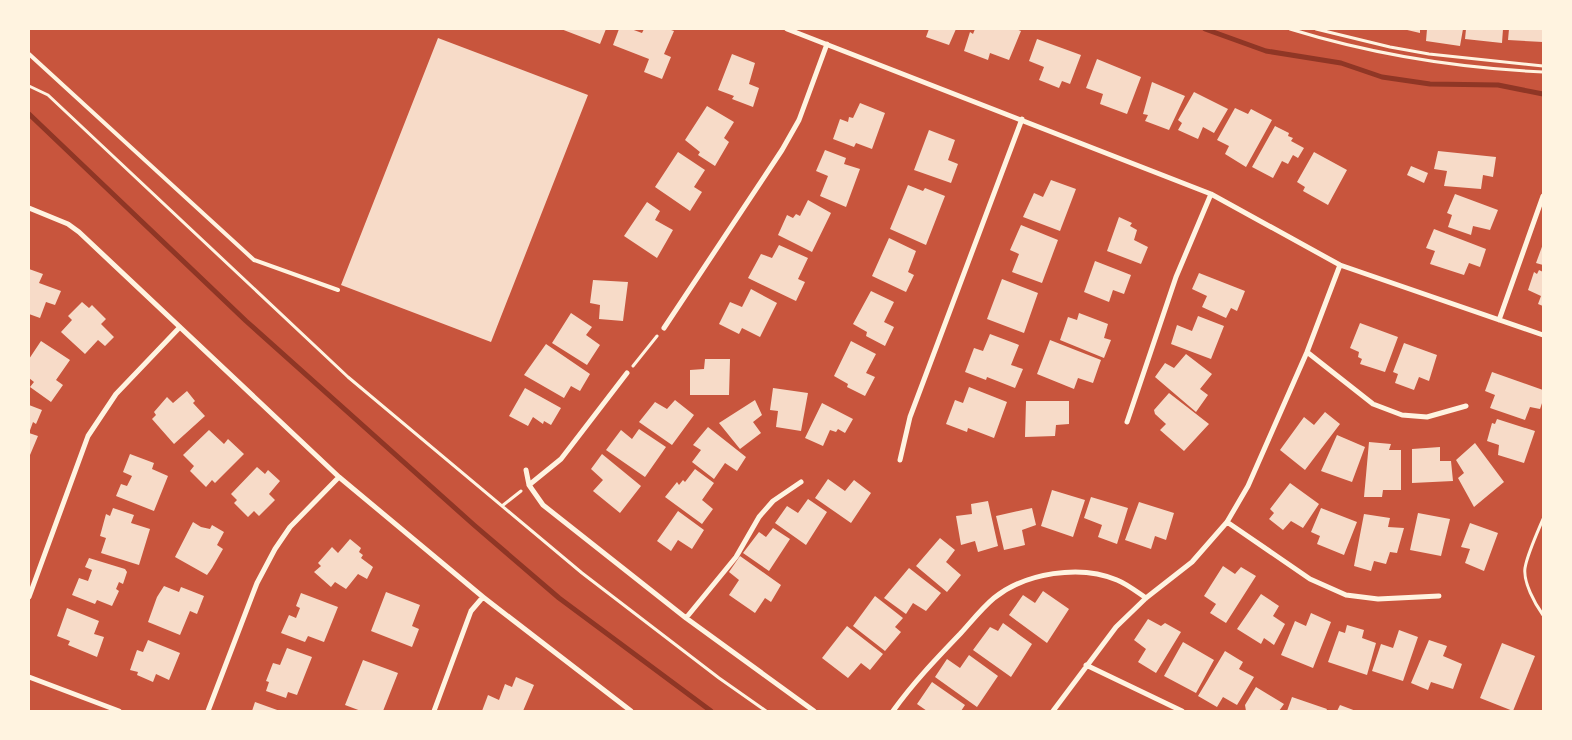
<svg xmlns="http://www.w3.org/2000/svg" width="1572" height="740" font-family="'Titillium Web',sans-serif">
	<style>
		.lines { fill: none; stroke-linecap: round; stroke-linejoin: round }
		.stream { stroke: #8f3625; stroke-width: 5 }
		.building { fill: #f7dbc8 }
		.path { stroke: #fff3e0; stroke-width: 3 }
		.service { stroke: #fff3e0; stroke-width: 4 }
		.minor { stroke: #fff3e0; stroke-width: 5 }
	</style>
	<rect width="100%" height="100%" fill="#c8553d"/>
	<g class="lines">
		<path class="stream" d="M1205 29 1266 51 1341 63 1382 77 1430 84 1498 85 1543 94
			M29 114 246 321 474 525 559 598 711 711"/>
	</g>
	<path class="building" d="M561 29H606L600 44Z
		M619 29H631L642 33 644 29H668L674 31 664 54 671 57 662 79 644 72 649 59 613 45Z
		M929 29H956L949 45 926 37Z
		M975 29H1016L1021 31 1009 60 990 53 988 60 964 51 970 32 973 34Z
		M1403 29H1420V33Z
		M1427 29H1463L1460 46 1426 41Z
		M1466 29H1503L1502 43 1465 39Z
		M1509 29H1543V42L1508 40Z
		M438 38 588 95 491 342 341 285Z
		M1037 39 1081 55 1070 84 1062 81 1059 88 1039 80 1044 67 1029 61Z
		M732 54 755 63 749 84 759 88 753 107 732 99 734 96 718 90Z
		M1097 59 1141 77 1127 114 1100 104 1103 94 1086 88Z
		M1152 82 1185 96 1169 130 1145 121 1148 115 1143 114Z
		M1194 92 1228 109 1214 133 1203 127 1198 139 1178 130 1182 123 1178 120Z
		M860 103 885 113 872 149 856 143 854 147 833 139 840 119 848 122 849 117 853 118Z
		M707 106 734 122 724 138 729 142 715 166 698 155 700 152 685 140Z
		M1235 108 1248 114 1251 109 1272 120 1246 167 1225 154 1229 146 1217 140Z
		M1275 126 1289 133 1288 136 1293 138 1291 141 1304 148 1298 158 1293 155 1288 164 1282 161 1273 178 1252 167Z
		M929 130 955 140 948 160 958 164 951 183 914 170Z
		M825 150 846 158 844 164 860 169 846 207 820 196 828 176 816 171Z
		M1438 151 1496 157 1493 177 1483 175 1481 189 1444 186 1447 171 1434 169Z
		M678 152 705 170 694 187 702 192 690 211 655 187Z
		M1314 152 1347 170 1328 205 1303 191 1305 187 1297 182Z
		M1411 166 1428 173 1424 183 1407 175Z
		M1051 180 1076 189 1060 231 1023 217 1034 193 1043 197Z
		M908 185 923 191 925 188 945 196 926 245 890 229Z
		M1455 194 1498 210 1490 230 1473 226 1471 235 1448 227 1452 215 1447 213Z
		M808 200 831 213 812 252 778 235 787 215 793 218 796 214 800 216Z
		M647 202 660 211 655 220 673 230 657 258 624 236Z
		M1119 217 1132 223 1130 226 1137 230 1134 240 1148 247 1141 264 1107 251Z
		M1021 225 1058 240 1042 283 1012 272 1019 254 1010 250Z
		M1434 229 1486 249 1480 267 1469 263 1464 275 1430 264 1435 251 1426 248Z
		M889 238 916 251 908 272 914 275 906 292 872 276Z
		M1543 244V265L1536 263Z
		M779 245 808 258 798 279 805 282 796 301 748 278 761 254 772 258Z
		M1095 261 1131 275 1124 294 1113 290 1109 302 1084 292Z
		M29 269 43 274 39 283 61 291 55 305 46 302 40 318 29 314Z
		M1539 270 1543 272V306L1538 304 1541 296 1528 290 1534 272 1537 274Z
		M1199 273 1245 291 1237 311 1231 308 1226 318 1202 307 1207 296 1192 289Z
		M1002 279 1038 293 1024 333 987 319Z
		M593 280 628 282 623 321 599 319 600 305 590 303Z
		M751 289 777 303 760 337 742 328 739 334 719 324 730 302 742 307Z
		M871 291 894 302 884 322 894 327 885 346 866 336 867 332 853 324Z
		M82 302 89 308 92 305 106 319 101 324 114 337 105 346 98 340 85 354 61 332 72 320 68 316Z
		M571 313 592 327 586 335 600 345 587 365 552 343Z
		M1079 313 1108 324 1104 338 1111 340 1104 358 1060 340 1068 317 1077 320Z
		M1198 316 1224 326 1211 359 1171 344 1177 325 1192 331Z
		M1360 323 1398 337 1385 372 1360 364 1362 359 1358 357 1359 352 1350 348Z
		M990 334 1019 345 1011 365 1023 369 1015 388 987 377 986 380 965 372 974 348 983 351Z
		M1050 340 1101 360 1093 383 1078 378 1074 389 1037 374Z
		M41 341 70 360 56 380 63 385 51 402 30 387 34 382 29 378V359Z
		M851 341 876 354 866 373 875 377 865 396 847 387 848 384 834 376Z
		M1404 343 1437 355 1429 381 1419 377 1414 390 1395 383 1398 374 1393 372Z
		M546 344 590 374 580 391 571 386 564 398 524 375Z
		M1186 354 1212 374 1200 389 1208 395 1196 412 1155 377 1165 363 1174 368Z
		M705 359H730L729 395H690V370L704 369Z
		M1492 372 1543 390V400L1540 409 1530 407 1525 420 1490 408 1495 395 1485 391Z
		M969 387 1007 402 994 438 968 428 967 432 946 424 955 400 963 403Z
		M525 388 561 408 551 425 544 421 543 424 533 417 528 426 509 416Z
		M773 388 808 393 801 431 776 427 778 411 770 410Z
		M187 391 195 401 193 403 205 416 174 444 152 419 156 415 154 412 167 397 173 403Z
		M1169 393 1209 424 1184 451 1160 430 1166 424 1155 414 1154 410Z
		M675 400 694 415 672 445 639 422 655 402 667 409Z
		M755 400 762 415 753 422 761 433 740 449 719 423Z
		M1026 401H1069V424L1056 425 1055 436 1025 437Z
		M822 403 853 419 845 433 838 429 836 432 830 430 823 446 805 438Z
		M29 405 42 410 36 424 33 422 29 433 38 436 30 455H29Z
		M1325 412 1340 424 1305 470 1280 450 1304 417 1314 425Z
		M1497 419 1535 431 1524 463 1498 455 1499 445 1487 441 1492 423 1495 424Z
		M708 427 746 457 737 471 725 463 714 479 692 462 701 450 693 445Z
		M639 429 666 447 645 477 606 450 621 430 632 439Z
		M209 430 224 444 228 439 244 454 215 483 212 480 206 487 190 471 194 466 183 455Z
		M1337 435 1365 447 1352 482 1321 471Z
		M1369 442 1391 444 1389 450H1401V490H1383L1382 497H1364Z
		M1475 443 1504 482 1474 507 1458 478 1464 473 1456 460Z
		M1440 447V461H1451L1453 481 1412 483V449Z
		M130 454 154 463 152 469 168 476 154 511 116 496 121 484 127 486 132 476 123 472Z
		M602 454 641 486 620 513 593 491 603 480 591 469Z
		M257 467 265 474 268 470 280 481 269 494 275 500 259 516 254 511 248 517 234 503 237 500 231 494Z
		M695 469 714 483 702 500 713 509 702 524 665 497 677 482 679 485 683 480 685 482Z
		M828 479 845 491 854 480 871 493 851 523 815 498Z
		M1290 483 1319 504 1303 528 1291 521 1283 530 1269 519 1274 513 1270 509Z
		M1052 490 1085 500 1073 537 1041 526Z
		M1091 497 1128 508 1117 544 1098 537 1102 525 1084 518Z
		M808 499 827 512 806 545 775 523 787 506 798 513Z
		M988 501 998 546 978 552 975 541 961 545 956 516 972 514 971 504Z
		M1139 502 1174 513 1166 540 1155 536 1151 549 1125 540Z
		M113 508 134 515 131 523 150 529 139 565 101 553 106 538 100 536 106 514 110 516Z
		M1032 508 1036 525 1022 530 1025 545 1004 550 996 516Z
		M1321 508 1357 522 1344 555 1317 544 1320 536 1311 532Z
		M678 511 704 530 692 549 678 540 671 551 657 541Z
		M1418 513 1450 519 1441 556 1410 550Z
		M1364 514 1390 518 1388 527 1404 528 1397 553 1390 552 1386 564 1374 561 1371 571 1354 566Z
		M193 522 201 527 210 529 212 525 224 532 217 545 223 549 212 568 207 575 175 557Z
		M1470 523 1498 533 1484 571 1465 563 1470 549 1461 547Z
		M773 528 790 539 769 571 743 553 759 532 766 537Z
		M940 538 955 550 946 562 961 575 947 592 916 566Z
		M350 539 361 548 359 552 363 555 361 558 373 567 367 579 358 574 346 589 335 582 331 587 314 572 321 566 318 563 332 547 338 553Z
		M740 556 781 585 771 602 765 598 755 613 729 595 739 580 729 572Z
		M89 558 125 569 127 572 123 584 119 582 116 589 119 591 112 606 97 600 95 604 72 595 79 578 88 581 92 570 85 567Z
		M1223 566 1235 574 1241 567 1256 576 1226 623 1210 613 1216 604 1204 596Z
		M909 568 941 593 926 611 913 603 906 614 884 598Z
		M164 586 179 592 181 587 204 596 197 614 190 611 180 635 148 622 157 597Z
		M1043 591 1069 609 1047 643 1009 615 1023 595 1035 603Z
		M386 592 420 605 412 626 419 629 412 647 371 631Z
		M301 593 338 607 324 642 308 636 305 642 281 633 289 615 296 618 300 608 296 606Z
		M1261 594 1279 606 1273 616 1285 624 1274 645 1264 638 1261 644 1237 629Z
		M875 596 903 618 895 627 901 632 885 651 853 626Z
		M67 608 99 621 94 634 104 637 97 657 68 645 70 641 57 636Z
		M1311 613 1331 622 1313 668 1281 655 1295 621 1306 626Z
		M1148 619 1161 626 1165 623 1181 632 1156 673 1138 662 1146 649 1134 640Z
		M1003 623 1032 644 1011 677 973 650 990 627 998 631Z
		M1347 625 1364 630 1362 638 1376 643 1367 675 1328 662 1339 631 1345 633Z
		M847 626 883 654 870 670 861 663 848 678 822 658Z
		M1399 630 1418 637 1403 681 1372 671 1381 644 1393 648Z
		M148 640 180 653 169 680 156 674 153 682 137 675 138 672 130 670 137 650 143 652Z
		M1429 640 1447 646 1443 656 1462 664 1453 689 1431 682 1428 690 1411 683Z
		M1183 642 1214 660 1196 693 1164 676Z
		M1502 643 1535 656 1513 711 1480 698Z
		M287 648 312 657 297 695 288 692 286 698 266 691 269 682 266 681 273 663 280 665Z
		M1225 651 1243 662 1239 669 1254 677 1237 705 1223 697 1217 707 1198 696Z
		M969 655 998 676 977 707 935 677 947 659 960 668Z
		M363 660 398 673 383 711H361L345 705Z
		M516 677 534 685 523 711H482L488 695 499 700 505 684 512 687Z
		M932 682 965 705 961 711H927L917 704Z
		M1256 687 1284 704 1279 711H1246L1245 705Z
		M1292 697 1327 709 1326 711H1287Z
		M255 702 280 711H252Z
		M1340 705 1356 711H1337Z"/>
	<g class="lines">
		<path class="path" d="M1290 29C1371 54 1458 68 1543 72
			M1316 29 1390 47 1429 54 1543 66
			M29 86 48 95 348 377 582 573 719 678 766 711
			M633 366 657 336
			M502 506 521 491
			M1543 519C1538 531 1527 555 1525 568 1523 582 1535 604 1543 615"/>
		<path class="service" d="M29 54 254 260 338 290"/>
		<path class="minor" d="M787 29 1211 194 1340 265 1543 335
			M29 208 68 224 79 232 339 477 483 597 631 711
			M1499 320 1543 196
			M664 328 782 150 799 120 827 44
			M1307 352 1373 404 1402 415 1427 417 1466 406
			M1127 422 1176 277 1211 194
			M900 460 910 417 1022 119
			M526 470 529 485 543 505 686 618 814 711
			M529 485 561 459 627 373
			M1227 522 1310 579 1346 595 1378 599 1439 596
			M29 597 88 436 116 394 180 327
			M686 618 736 557 759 517 773 501 801 482
			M1086 665 1182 711
			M29 677 119 711
			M208 711 257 583 275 549 290 527 339 477
			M434 711 471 611 483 597
			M893 711C913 683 936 659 960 634 971 622 982 608 994 598 1025 573 1080 564 1117 580 1127 584 1137 592 1146 598
			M1053 711 1116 627 1146 598 1192 562 1227 522 1248 486 1307 352 1340 265"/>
	</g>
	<rect width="1572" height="740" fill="none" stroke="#fff3e0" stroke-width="60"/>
</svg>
